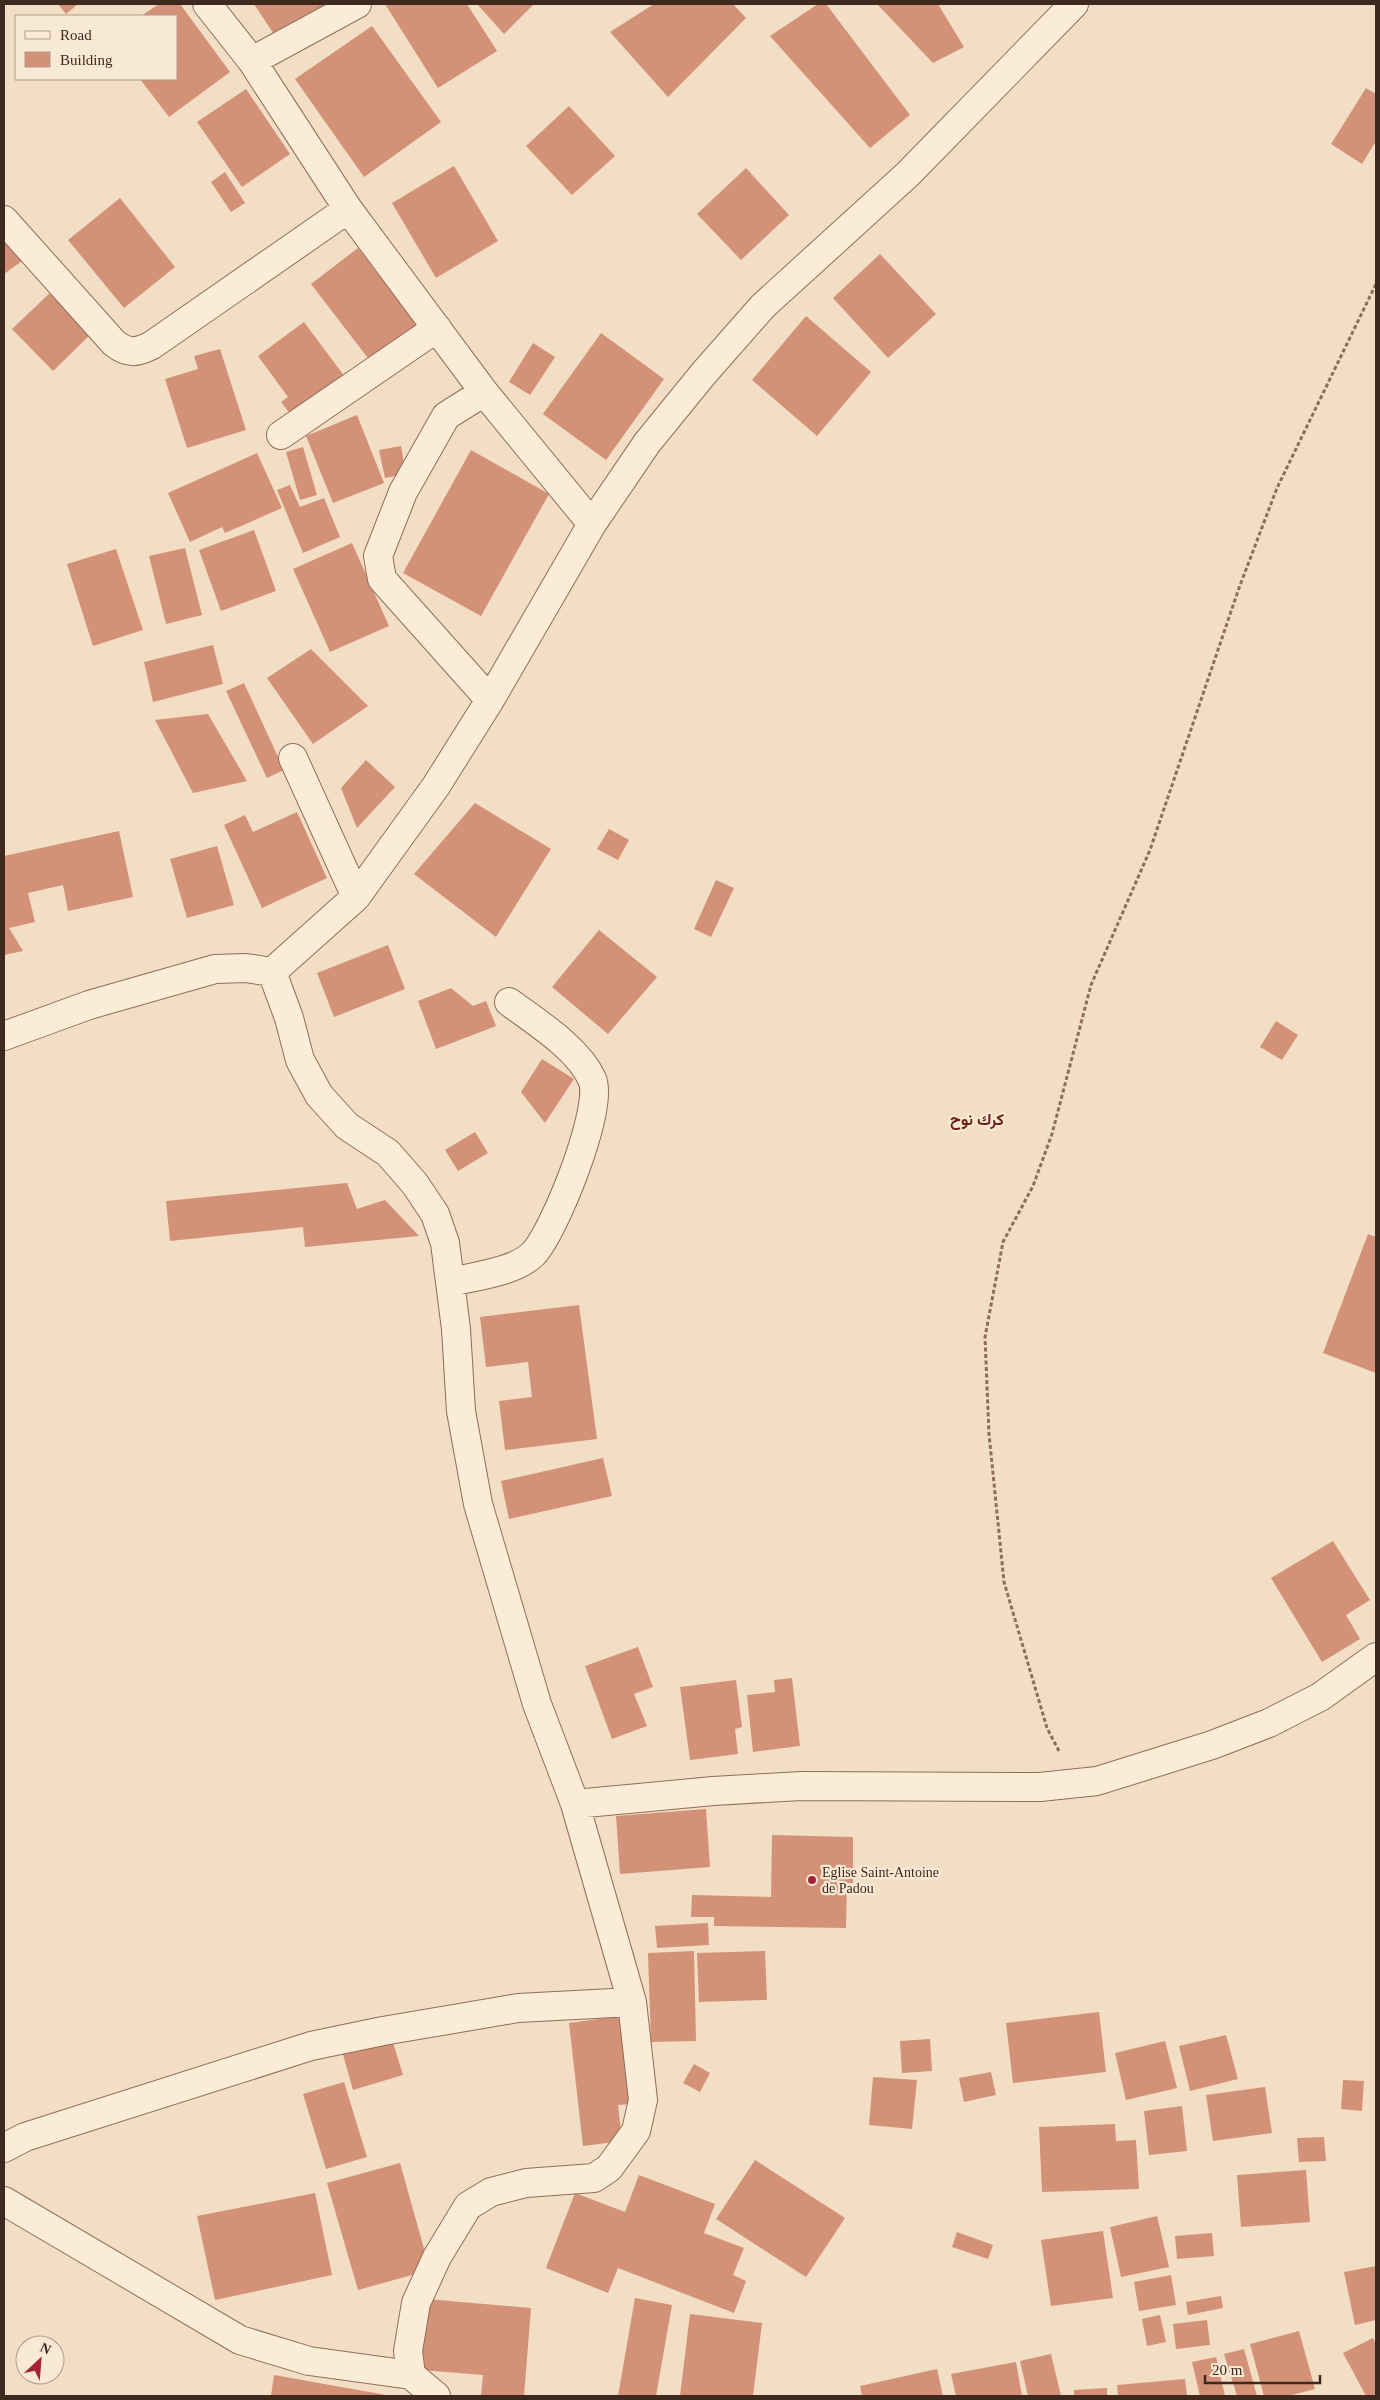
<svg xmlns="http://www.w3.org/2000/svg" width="1380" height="2400" font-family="'Times New Roman',Vazirmatn,serif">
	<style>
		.building { fill: #d39177 }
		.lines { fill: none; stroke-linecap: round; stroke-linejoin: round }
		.minor-casing { stroke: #8e6e59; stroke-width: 30 }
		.path { stroke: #8e6e59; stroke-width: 3; stroke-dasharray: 4 2.5; stroke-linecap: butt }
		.minor { stroke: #fbecd8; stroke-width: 28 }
		.poi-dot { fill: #a22335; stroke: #f8e9d4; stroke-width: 2 }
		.labels { text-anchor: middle; stroke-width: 4.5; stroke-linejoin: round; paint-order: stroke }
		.poi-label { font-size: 14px; fill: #3d291e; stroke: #f8e9d4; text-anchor: start }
		.quarter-label { font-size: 16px; font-weight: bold; fill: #6d2019; stroke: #f8e9d4 }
	</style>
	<rect width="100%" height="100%" fill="#f2dec4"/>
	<path class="building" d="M58 4H78L66 14Z
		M159 4H180L230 72 169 117 140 79H176V16H141Z
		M254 4H338L279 42Z
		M385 4H467L497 51 438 88Z
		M477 4H534L504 34Z
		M654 4H733L746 18 668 97 610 32Z
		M818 4H826L910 115 870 148 770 36Z
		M877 4H938L964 47 933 63Z
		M372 26 441 122 364 177 295 79Z
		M1366 88 1376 94V141L1362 164 1331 144Z
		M246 89 290 154 242 187 197 122Z
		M569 106 615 156 572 195 526 146Z
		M454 166 498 241 436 278 392 203Z
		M746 168 789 215 741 260 697 214Z
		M225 172 245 203 231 212 211 182Z
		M120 198 175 267 124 308 68 240Z
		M4 236 22 261 4 274Z
		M358 248 418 326 371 362 311 284Z
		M880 254 936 314 888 358 833 298Z
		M51 292 92 333 53 371 12 329Z
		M806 316 871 372 817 436 752 380Z
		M304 322 348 381 295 420 281 402 288 397 258 356Z
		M601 333 664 379 606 460 543 414Z
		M533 343 555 357 530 395 509 382Z
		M220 349 246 430 187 448 165 379 198 369 194 356Z
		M357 415 384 483 333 503 306 436Z
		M401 446 406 474 385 478 379 450Z
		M303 447 317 495 300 500 286 452Z
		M471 450 549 494 481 616 403 573Z
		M257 453 282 508 225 533 222 527 190 542 168 493Z
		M290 485 300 507 324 498 340 537 303 553 277 490Z
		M254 530 276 591 221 611 199 550Z
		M352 543 389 626 330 652 293 569Z
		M185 548 202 615 166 624 149 556Z
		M116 549 143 630 93 646 67 564Z
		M213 645 223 684 153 702 144 662Z
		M311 649 368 706 313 744 267 678Z
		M244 683 284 770 267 778 226 691Z
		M208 714 247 781 193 793 155 720Z
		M366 760 395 787 357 828 341 788Z
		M475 803 551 849 496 937 414 874Z
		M297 812 327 878 262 908 224 825 245 815 253 832Z
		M609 829 629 840 618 860 597 849Z
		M119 831 133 897 68 911 63 885 28 893 35 922 9 928 23 951 4 955V856Z
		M217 846 234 905 187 918 170 859Z
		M716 880 734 888 711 937 694 929Z
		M599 930 657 977 608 1034 552 987Z
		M388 945 405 989 334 1017 317 973Z
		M451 988 473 1006 486 1001 496 1026 436 1049 418 1001Z
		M1276 1021 1298 1035 1282 1060 1260 1047Z
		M542 1059 574 1079 545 1123 521 1092Z
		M475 1132 488 1153 458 1171 445 1150Z
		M347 1183 357 1209 385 1200 419 1236 305 1247 303 1227 170 1241 166 1201Z
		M1368 1234 1376 1237V1373L1323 1353Z
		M579 1305 597 1439 505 1450 499 1401 532 1397 528 1362 486 1367 480 1317Z
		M603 1458 612 1496 509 1519 501 1481Z
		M1333 1541 1370 1600 1346 1615 1360 1639 1322 1662 1271 1578Z
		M638 1647 653 1687 634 1694 647 1726 612 1739 585 1666Z
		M792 1678 800 1746 753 1752 747 1695 775 1692 774 1680Z
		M736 1680 742 1727 735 1729 738 1754 690 1760 680 1687Z
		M706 1809 710 1867 620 1874 616 1816Z
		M772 1835 853 1837V1883H847L846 1928 714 1926V1917H691L692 1895 771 1897Z
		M708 1923 709 1945 657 1948 655 1926Z
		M694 1951 696 2041 651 2042 648 1953Z
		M765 1951 767 2000 699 2002 697 1953Z
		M1099 2012 1106 2072 1013 2083 1006 2023Z
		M620 2016 630 2104 618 2105 622 2141 583 2146 569 2023Z
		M1226 2035 1238 2079 1190 2091 1179 2046Z
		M391 2036 403 2075 353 2090 342 2051Z
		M930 2039 932 2071 902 2073 900 2041Z
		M1165 2041 1177 2088 1126 2100 1115 2053Z
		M694 2064 710 2073 700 2092 683 2083Z
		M991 2072 996 2095 964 2102 959 2078Z
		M873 2077 917 2080 912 2129 869 2125Z
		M1343 2080 1364 2081 1362 2111 1341 2109Z
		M344 2082 367 2157 326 2169 303 2094Z
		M1265 2087 1272 2133 1213 2141 1206 2095Z
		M1182 2106 1187 2151 1149 2155 1144 2111Z
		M1115 2124 1116 2141 1136 2140 1139 2189 1042 2192 1039 2127Z
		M1324 2137 1326 2161 1299 2162 1297 2138Z
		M755 2160 845 2218 806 2277 716 2219Z
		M400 2163 430 2270 358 2290 327 2183Z
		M1306 2170 1310 2222 1241 2227 1237 2175Z
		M639 2175 715 2204 704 2233 744 2248 733 2275 746 2281 734 2313 618 2268 608 2293 546 2268 575 2193 625 2212Z
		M315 2193 332 2275 215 2300 197 2216Z
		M1157 2216 1169 2267 1121 2277 1110 2227Z
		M1103 2231 1113 2298 1051 2306 1041 2240Z
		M957 2232 993 2245 988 2259 952 2247Z
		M1212 2233 1214 2256 1177 2259 1175 2236Z
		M1376 2266V2320L1355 2325 1344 2272Z
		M1171 2275 1176 2305 1139 2311 1134 2282Z
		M1221 2296 1223 2308 1188 2315 1186 2302Z
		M635 2298 672 2305 656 2396H618Z
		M427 2299 531 2308 524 2396H481L483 2375 421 2370Z
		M690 2314 762 2323 753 2396H680Z
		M1160 2315 1166 2342 1147 2346 1142 2319Z
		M1207 2320 1210 2345 1176 2349 1173 2324Z
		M1299 2331 1315 2389 1288 2396H1264L1250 2344Z
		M1373 2338 1376 2344V2396H1366L1343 2353Z
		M1244 2349 1257 2396H1237L1224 2354Z
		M1051 2354 1061 2396H1028L1020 2361Z
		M1216 2357 1225 2396H1200L1192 2362Z
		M1016 2362 1022 2396H956L951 2374Z
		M937 2369 943 2396H862L860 2386Z
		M274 2375 386 2395V2396H271Z
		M1185 2379 1187 2396H1118L1117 2385Z
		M1107 2388V2396H1074V2390Z"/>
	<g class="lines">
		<g class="minor-casing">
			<path id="minor" d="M207 4 252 61 348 209 484 392 592 524
				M252 61 357 4
				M4 220 114 343C128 354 137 353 152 345L348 209
				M484 392 446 416 403 492 378 556 382 579 490 700
				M281 435 437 328
				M293 758 356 897
				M4 1036 89 1005 215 969 246 968 272 972 356 897 436 786 490 700 592 524 647 443 704 373 763 306 908 174 1074 4
				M451 1282C475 1276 515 1272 533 1254 554 1233 605 1106 592 1079 578 1048 536 1022 509 1002
				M575 1804 713 1791 801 1786 1040 1787 1097 1781 1212 1745 1269 1723 1320 1697 1376 1657
				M4 2148 25 2137 311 2046 383 2031 518 2008 632 2002 575 1804 537 1704 478 1504 461 1411 456 1329 445 1243 435 1214 415 1184 388 1153 347 1126 319 1095 300 1060 289 1018 272 972
				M4 2201 240 2340 309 2361 411 2375 436 2396
				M411 2375 408 2351 416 2303 437 2257 468 2206 491 2192 526 2183 594 2178 609 2168 636 2131 643 2100 632 2002"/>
		</g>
		<path class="path" d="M1059 1751 1047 1728 1004 1582 989 1434 985 1337 1003 1242 1033 1186 1052 1134 1091 985 1150 850 1239 588 1277 488 1376 284"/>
		<use href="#minor" class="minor"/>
	</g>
	<circle class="poi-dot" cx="812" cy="1880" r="5"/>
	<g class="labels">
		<g class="poi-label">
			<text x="822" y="1877">Eglise Saint-Antoine<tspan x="822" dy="16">de Padou</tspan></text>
		</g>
		<g class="quarter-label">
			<text x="977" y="1125">كرك نوح</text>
		</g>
	</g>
	<rect width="1380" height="2400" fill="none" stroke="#3d291e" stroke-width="10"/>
	<rect x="15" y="15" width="162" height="65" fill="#f8e9d4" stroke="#ad9c8b"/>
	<rect x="25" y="31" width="25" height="8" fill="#fbecd8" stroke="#ad9c8b"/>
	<text x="60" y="40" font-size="15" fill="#3d291e">Road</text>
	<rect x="25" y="52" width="25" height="15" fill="#d39177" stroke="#ad9c8b"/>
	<text x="60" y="65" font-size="15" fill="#3d291e">Building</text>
	<g transform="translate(40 2360) rotate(26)"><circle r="24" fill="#f8e9d4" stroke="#ad9c8b"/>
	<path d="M0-4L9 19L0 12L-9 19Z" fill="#a22335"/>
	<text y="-8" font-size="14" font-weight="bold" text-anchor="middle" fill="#3d291e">N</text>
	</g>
	<path d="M1205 2375v8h115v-8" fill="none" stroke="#3d291e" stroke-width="2.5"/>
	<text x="1212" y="2375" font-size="15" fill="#3d291e" stroke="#f8e9d4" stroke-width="4" paint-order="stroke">20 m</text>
</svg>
